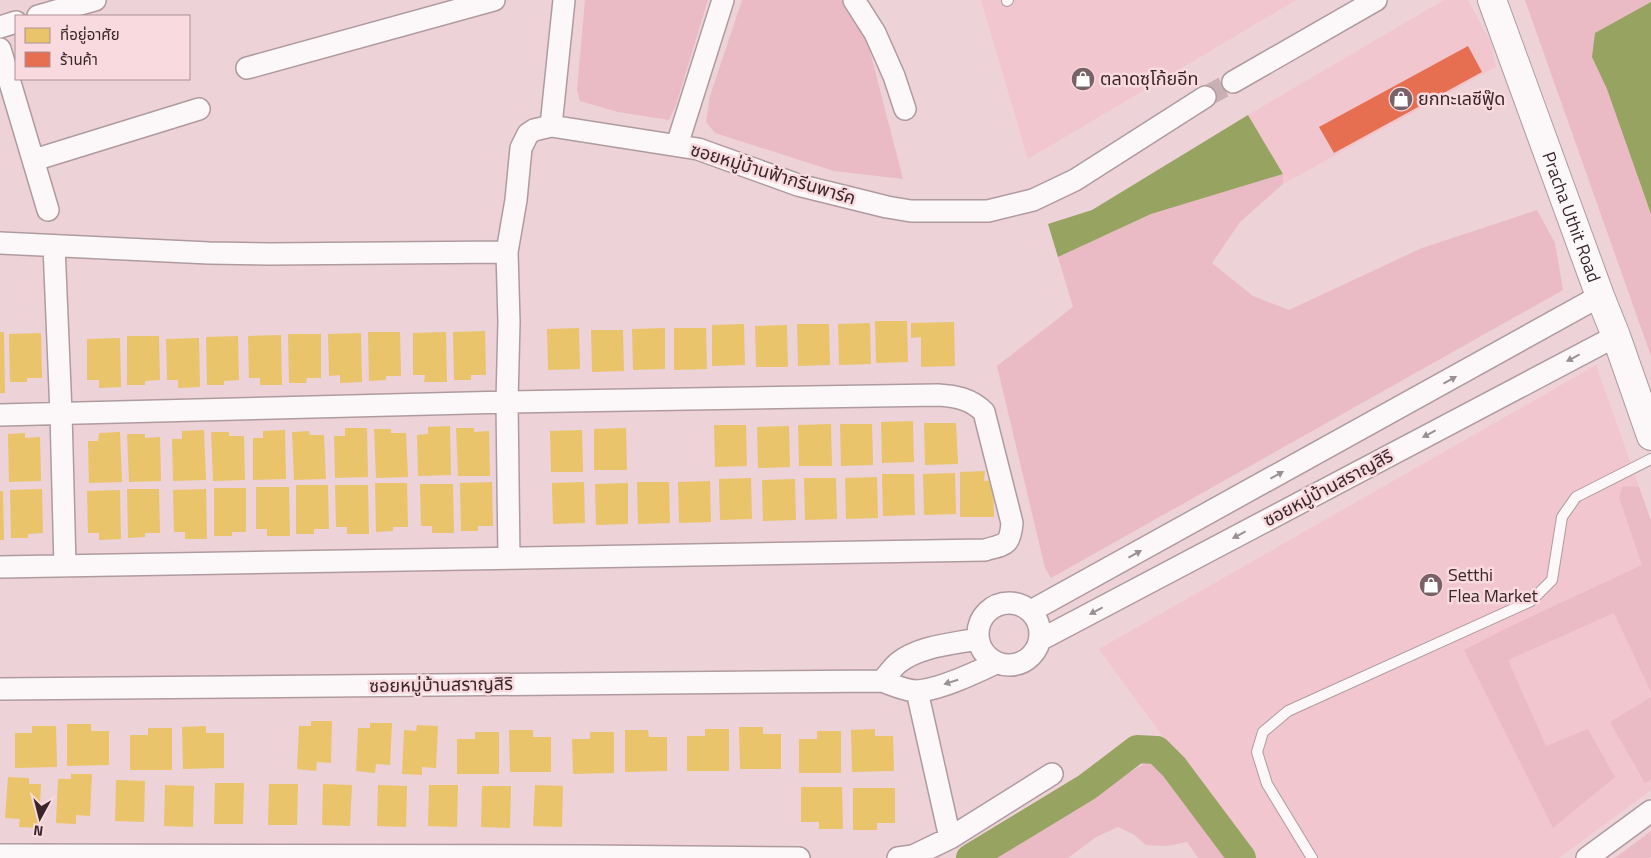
<svg xmlns="http://www.w3.org/2000/svg" width="1651" height="858" font-family="'Titillium Web','Noto Sans Thai',sans-serif">
	<style>
		.built { fill: #f2c6cf }
		.green { fill: #eabbc4 }
		.water { fill: #96a361 }
		.homes { fill: #e9c46a }
		.shops { fill: #e76f51 }
		.lines { fill: none; stroke-linecap: round; stroke-linejoin: round }
		.canal { stroke: #96a361; stroke-width: 28 }
		.street-tunnel { stroke: #c9b0b4; stroke-width: 21; stroke-dasharray: 21 11; stroke-linecap: butt }
		.lane-casing { stroke: #af9b9f; stroke-width: 12 }
		.street-casing { stroke: #af9b9f; stroke-width: 24 }
		.secondary-casing { stroke: #af9b9f; stroke-width: 30 }
		.lane { stroke: #fcf8f9; stroke-width: 10 }
		.street { stroke: #fcf8f9; stroke-width: 21 }
		.secondary { stroke: #fcf8f9; stroke-width: 28 }
		.oneway { fill: #9a8f92 }
		.labels { text-anchor: middle; stroke-width: 5; stroke-linejoin: round; paint-order: stroke }
		.poi-label { font-size: 18px; fill: #39262a; stroke: #f8dadf; text-anchor: start }
		.street-label { font-size: 18px; fill: #39262a; stroke: #f8dadf }
	</style>
	<rect width="100%" height="100%" fill="#edd2d7"/>
	<path class="built" d="M981 0H1296L1028 159Z
		M1444 0H1468L1491 43 1496 67 1283 184V174L1248 115Z
		M1596 365 1651 521V790L1559 858H1251L1099 649Z"/>
	<path class="green" d="M585 0H708L676 105 669 120 618 112 580 101 577 90Z
		M742 0H842L864 28 903 179 834 171 715 133 706 122 710 96Z
		M1525 0H1651V356Z
		M1283 174V184L1240 222 1212 263 1253 296 1289 310 1422 248 1537 210 1555 243 1563 290 1051 578 1045 568 997 366 1073 307 1058 257 1151 214Z
		M1623 486 1639 487 1651 521V692L1614 613 1508 660 1546 746 1588 729 1615 777 1553 828 1464 650 1507 628 1642 565 1619 497Z
		M1651 697V779L1645 783 1610 722Z
		M1152 759 1226 858H1198L1187 842 1166 846 1146 845 1133 834 1118 827 1096 837 1068 858H987Z
		M1651 831V857L1649 858H1615Z"/>
	<path class="water" d="M1651 2V214L1607 89 1592 57 1595 33Z
		M1248 115 1283 174 1151 214 1058 257 1048 224 1092 210Z"/>
	<path class="homes" d="M875 321H907L908 362 876 363Z
		M954 322 955 366 921 367V337L911 338V323Z
		M870 323 871 364 839 365 838 324Z
		M744 324 745 365 712 366V325Z
		M797 324H829L830 365 798 366Z
		M787 325 788 367H756L755 326Z
		M579 328 580 369 548 370 547 329Z
		M665 328V369L633 370 632 329Z
		M674 328H706L707 369 674 370Z
		M591 330H623L624 371 592 372Z
		M485 331 486 375H471V380H454L453 332Z
		M0 332H4L5 393H0Z
		M368 332H400L401 376H386V380L369 381Z
		M446 332 447 382H424L425 375H413V333Z
		M41 333 42 378H27V382H10L9 334Z
		M361 333 362 382 340 383V375L329 376 328 334Z
		M288 334H321V378H307L306 383H289Z
		M281 335 282 385H260V378H249L248 336Z
		M127 336H159L160 380 145 381V385H127Z
		M238 336 239 380 224 381V385H207L206 337Z
		M120 338 121 387 99 388V380H87V339Z
		M199 338 200 387 178 388V380H167L166 339Z
		M913 421 914 462 882 463 881 422Z
		M924 423H956L958 464 925 465Z
		M831 424 832 466H799L798 425Z
		M840 424H872L873 465 841 466Z
		M714 425H746L747 466 715 467Z
		M450 426 451 475 418 476 417 435 428 434V427Z
		M789 426 790 467 758 468 757 427Z
		M345 428H367L368 477 335 478 334 436H345Z
		M456 428H474V432L489 431 490 476H458Z
		M626 428 627 470H594V429Z
		M374 429H391V433H406L408 477 376 478Z
		M204 430 206 480 173 481 172 439H182V431Z
		M285 430 286 479 253 480V438H263V431Z
		M582 430 583 472H551L550 431Z
		M309 431 310 435H324L326 479 294 480 292 432Z
		M120 432 122 482 89 483 88 441H98L99 433Z
		M211 432H229V436H244L245 480 213 481Z
		M25 433V438L40 437 41 481 9 482 8 434Z
		M127 434H145V438L160 437 161 481 129 482Z
		M985 471 984 481 993 480 994 517H960V472Z
		M955 473 956 514 924 515 923 474Z
		M882 474H914L915 515 883 516Z
		M877 477 878 518 846 519 845 478Z
		M751 478 752 519 720 520 719 479Z
		M804 478H836L837 519 805 520Z
		M795 479 796 520 763 521 762 480Z
		M710 481 711 522 679 523 678 482Z
		M492 482 493 526H478V531H461L460 483Z
		M584 482 585 523 553 524 552 483Z
		M637 482H669L670 523 638 524Z
		M375 483H407L408 527H393V531L376 532Z
		M628 483V524L596 525 595 484Z
		M420 484H453L454 533H432V526H421Z
		M296 485H328L329 529H314V534H296Z
		M335 485H368L369 534H347V527H336Z
		M256 487H289L290 536H267V529H256Z
		M214 488H246V532H232V536H214Z
		M42 489 43 533 28 534V538H11L10 490Z
		M127 489H159L160 533H145V537L128 538Z
		M206 489 207 539H185V532H174L173 490Z
		M120 490 121 539 99 540V533H88L87 491Z
		M0 491H3L4 540H0Z
		M311 721H332L331 763 317 762 316 771 297 769 299 726H311Z
		M370 723H392L390 765 376 764 375 773 356 771 358 728H370Z
		M67 724H91V731H109V765L67 766Z
		M417 725 438 726 436 768 422 767V775L402 774 404 730 416 731Z
		M32 726H56L57 767 15 768V733H32Z
		M206 726V733H224V768L183 769 182 727Z
		M739 727H763V734H781V769H740Z
		M148 728H172V770H130V735H148Z
		M705 729H729V771H687V736H705Z
		M875 729V736H893L894 771 852 772 851 730Z
		M509 730H533V737H551V772H510Z
		M625 730H648L649 737H667V771L625 772Z
		M817 731H841V773H799V739H817Z
		M475 732H499V774H457V739H475Z
		M590 732H614V773L573 774 572 739H590Z
		M71 774H92L90 816 76 815V824L56 823 58 779H71Z
		M8 777 29 778V784H41L39 828 19 827 20 819 5 818Z
		M116 780 145 781 144 822 115 821Z
		M215 783H244L243 824H214Z
		M269 784H298L297 825H268Z
		M323 784 352 785 350 826 322 825Z
		M165 785 194 786 193 827 164 826Z
		M378 785 407 786 406 827 377 826Z
		M429 785H458L457 827 428 826Z
		M535 785 563 786 562 827 533 826Z
		M482 786H511L510 828 481 827Z
		M801 787H842L843 829H819V822H801Z
		M853 788H895V823H877V830H853Z"/>
	<path class="shops" d="M1468 46 1482 72 1334 153 1319 127Z"/>
	<g class="lines">
		<path class="canal" d="M970 858 1087 787 1137 749 1157 750 1174 767 1242 858"/>
		<path class="street-tunnel" d="M1205 97 1233 82"/>
		<g class="lane-casing">
			<path id="lane" d="M1007 1 1008 0
				M1312 858 1267 784 1257 752 1263 732 1288 711 1531 601 1552 580 1562 517 1576 497 1651 459"/>
		</g>
		<g class="street-casing">
			<path id="street" d="M564 0 551 126 698 149 798 185 887 207 911 211H988L1033 200 1075 180 1205 97
				M854 0 875 33 894 76 905 109
				M38 16 95 0
				M0 27 16 22
				M0 49 48 210
				M247 68 494 0
				M1233 82 1376 0
				M677 145 723 0
				M34 160 199 109
				M0 243 209 253 270 254 507 252
				M54 246 61 413 65 566
				M0 415 507 402 938 395C956 396 971 399 984 412L1012 523C1010 546 1005 544 985 550L0 567
				M509 558 507 402 509 322 507 252 516 200 521 148 528 134 534 130 551 126
				M978 634a31 31 0 1 1 62 0a31 31 0 1 1-62 0Z
				M1031 611 1600 296
				M1040 640 1616 336
				M882 681C887 676 892 668 898 663 919 646 952 644 978 639
				M0 689 882 681C893 685 904 690 915 691 937 691 975 673 996 663
				M917 691 950 838
				M0 855 585 856 799 858
				M898 858 913 856 950 838 1052 774
				M1587 858 1651 811"/>
		</g>
		<g class="secondary-casing">
			<g id="secondary">
				<path id="s1" d="M1492 0 1600 296 1616 336 1651 436"/>
			</g>
		</g>
		<use href="#lane" class="lane"/>
		<use href="#street" class="street"/>
		<use href="#secondary" class="secondary"/>
	</g>
	<defs><path id="oneway-solid" d="M-6-.8H1V-3.2L6.5 0L1 3.2V.8H-6Z" transform="scale(1.25)"/></defs>
	<g class="oneway">
		<use href="#oneway-solid" transform="translate(1573 358) rotate(152)"/>
		<use href="#oneway-solid" transform="translate(1450 380) rotate(-29)"/>
		<use href="#oneway-solid" transform="translate(1429 434) rotate(152)"/>
		<use href="#oneway-solid" transform="translate(1277 475) rotate(-29)"/>
		<use href="#oneway-solid" transform="translate(1239 535) rotate(152)"/>
		<use href="#oneway-solid" transform="translate(1135 554) rotate(-29)"/>
		<use href="#oneway-solid" transform="translate(1096 611) rotate(152)"/>
		<use href="#oneway-solid" transform="translate(951 682) rotate(162)"/>
	</g>
	<defs>
		<g id="shop-disc" transform="scale(1.25)"><circle r="9.5" fill="#786267" stroke="#f8dadf"/><path d="M-5-2.5h2.3a2.7 3.5 0 0 1 5.4 0H5L5.5 6h-11ZM-1.5-2.5h3a1.5 2.3 0 0 0-3 0Z" fill="#fff"/></g>
	</defs>
	<g fill-rule="evenodd">
		<use href="#shop-disc" x="1083" y="79"/>
		<use href="#shop-disc" x="1401" y="99"/>
		<use href="#shop-disc" x="1431" y="585"/>
	</g>
	<g class="labels">
		<g class="poi-label">
			<text x="1100" y="85">ตลาดซุโก้ยอีท</text>
			<text x="1418" y="105">ยกทะเลซีฟู๊ด</text>
			<text x="1448" y="581">Setthi<tspan x="1448" dy="21">Flea Market</tspan></text>
		</g>
		<g class="street-label">
			<text transform="translate(773 174) rotate(17)" y="6">ซอยหมู่บ้านฟ้ากรีนพาร์ค</text>
			<text dy="6" stroke="none"><textPath href="#s1" startOffset="231">Pracha Uthit Road</textPath></text>
			<text transform="translate(1328 488) rotate(-28)" y="6">ซอยหมู่บ้านสราญสิริ</text>
			<text transform="translate(441 685) rotate(-1)" y="6">ซอยหมู่บ้านสราญสิริ</text>
		</g>
	</g>
	<rect x="15" y="15" width="175" height="65" fill="#f8dadf" stroke="#ac9297"/>
	<rect x="25" y="28" width="25" height="15" fill="#e9c46a" stroke="#ac9297"/>
	<text x="60" y="40" font-size="15" fill="#39262a">ที่อยู่อาศัย</text>
	<rect x="25" y="52" width="25" height="15" fill="#e76f51" stroke="#ac9297"/>
	<text x="60" y="65" font-size="15" fill="#39262a">ร้านค้า</text>
	<g transform="translate(40 818) rotate(187)" stroke="#f8dadf" stroke-width="4" paint-order="stroke">
	<path d="M0-4L9 19L0 12L-9 19Z" fill="#39262a"/>
	<text y="-8" font-size="14" font-weight="bold" text-anchor="middle" fill="#39262a">N</text>
	</g>
</svg>
